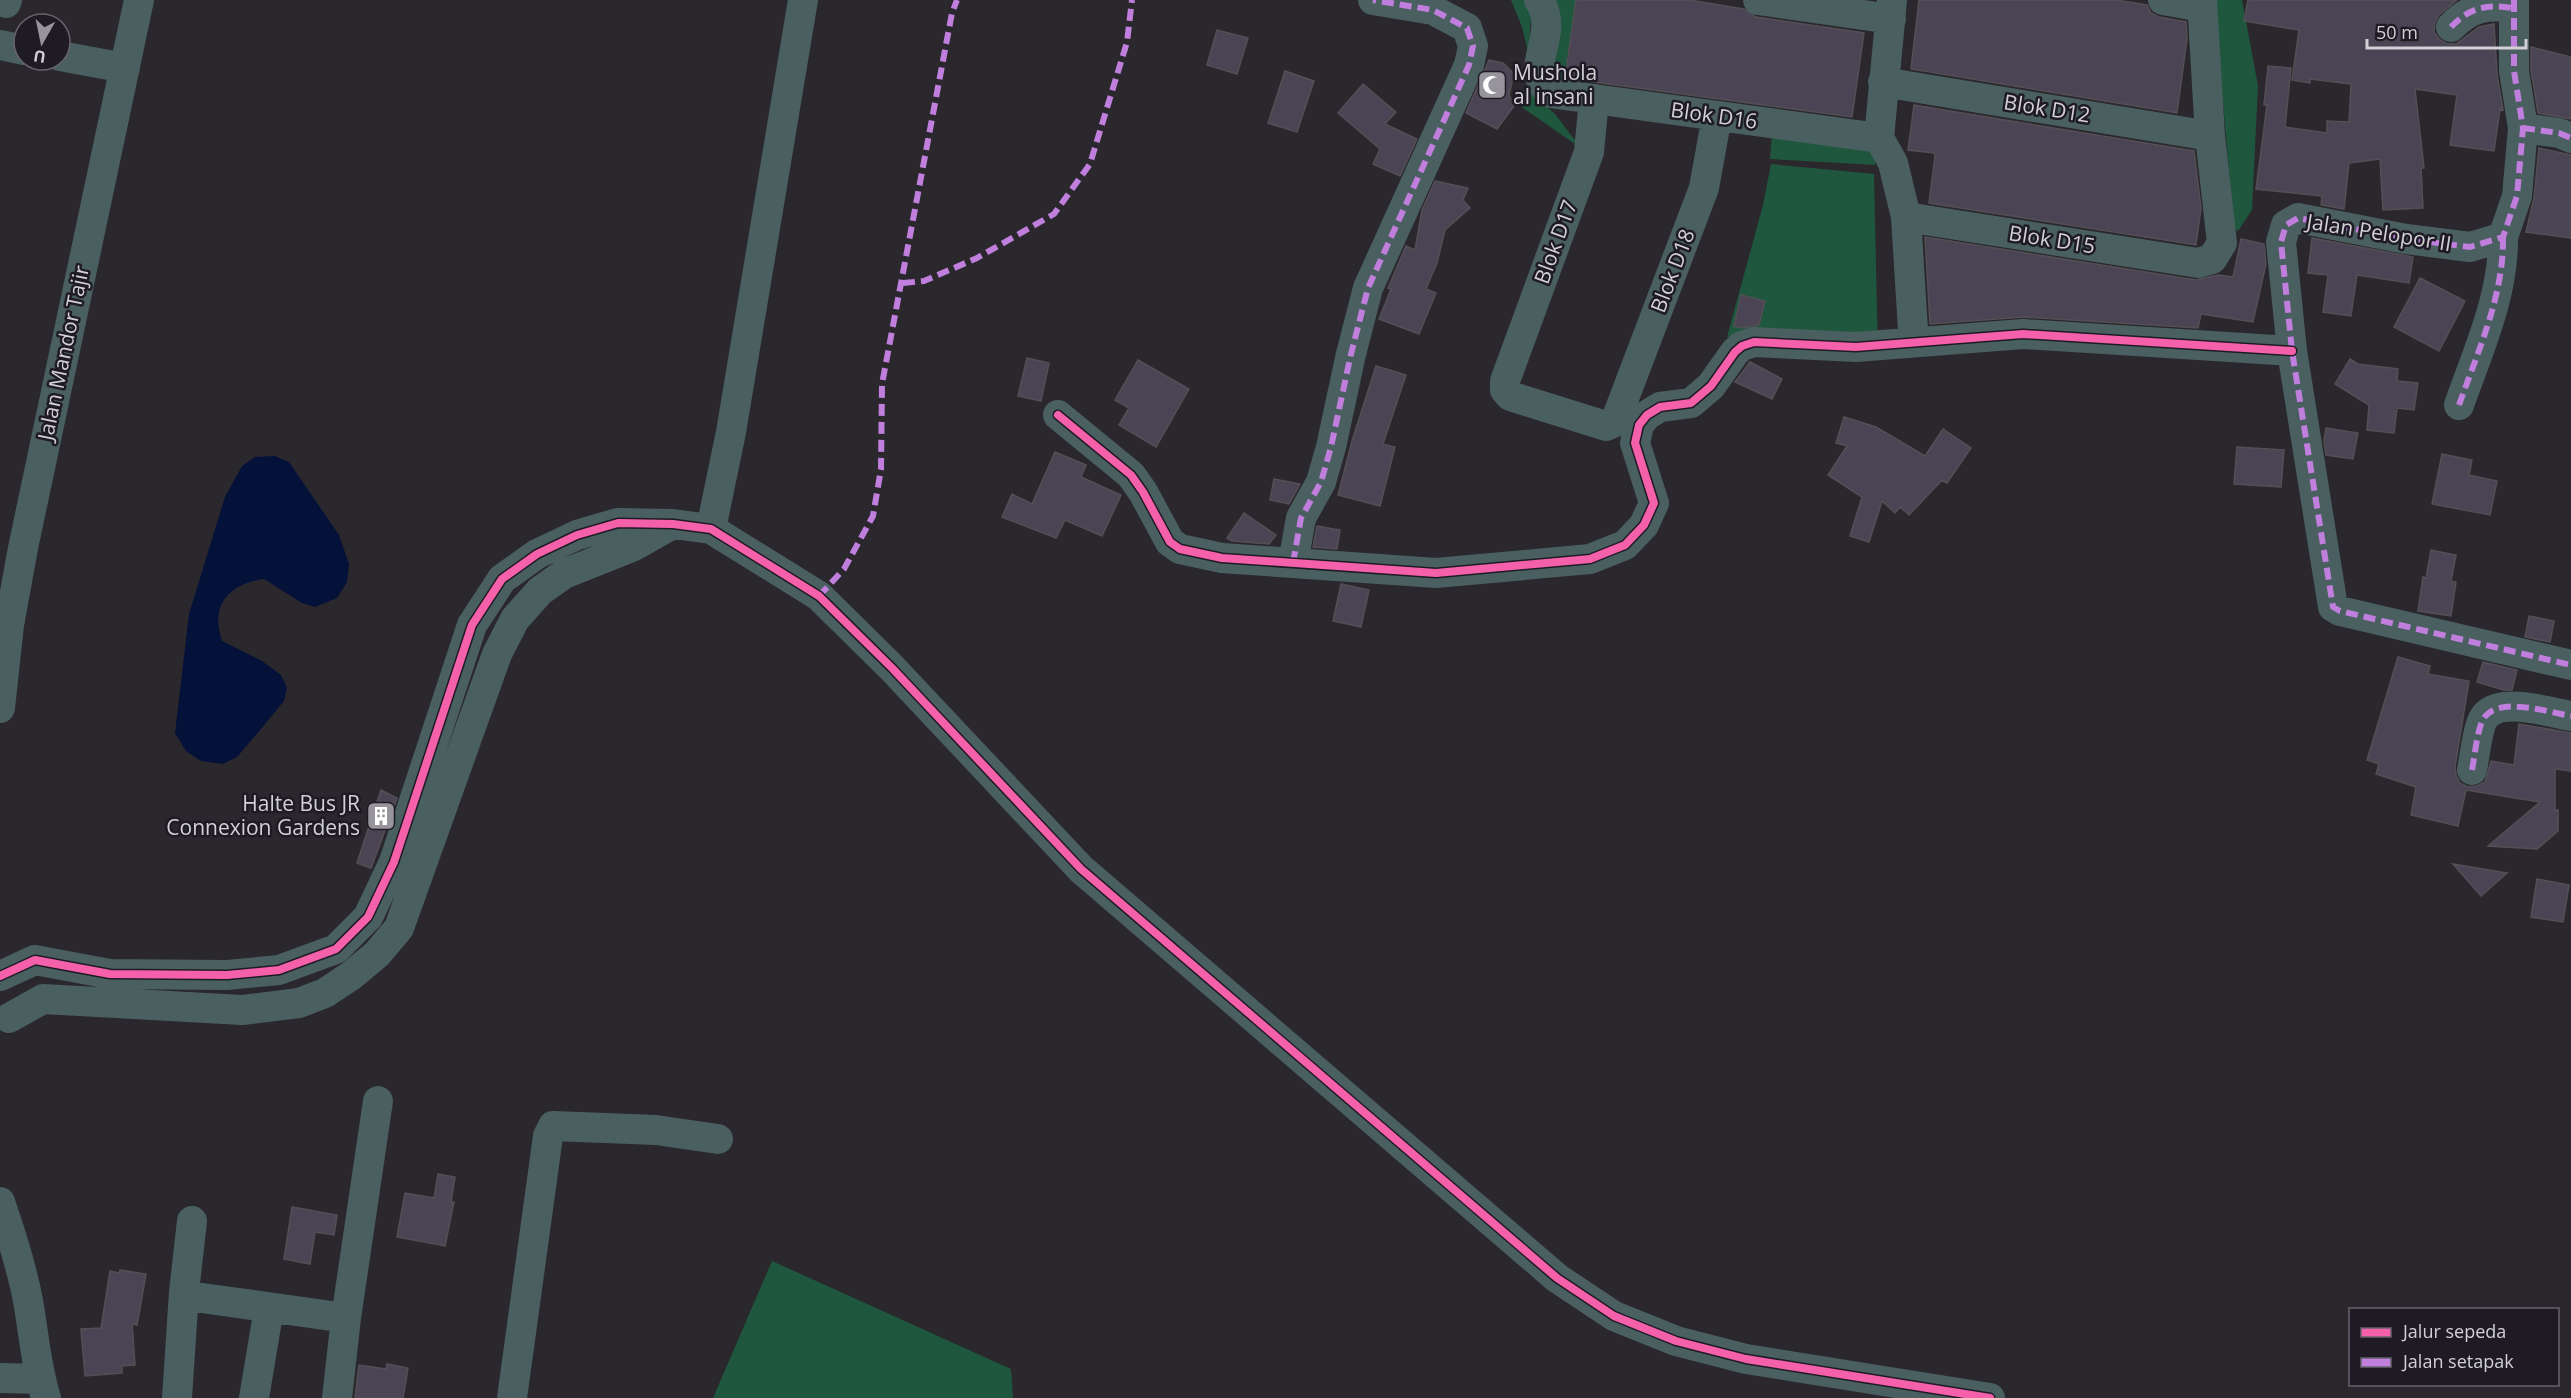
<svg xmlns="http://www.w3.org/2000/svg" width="2571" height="1398" font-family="'Open Sans',sans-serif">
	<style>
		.green { fill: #1e573d }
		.water { fill: #041139 }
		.building { fill: #4b4454; stroke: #535055; stroke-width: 1.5 }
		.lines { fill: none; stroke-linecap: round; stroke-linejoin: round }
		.minor { stroke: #4a5f60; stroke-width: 30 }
		.quiet { stroke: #c07fdc; stroke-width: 6; stroke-dasharray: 12 6; stroke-linecap: butt }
		.cycleway-casing { stroke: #1f1b25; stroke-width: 11 }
		.cycleway { stroke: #f560ab; stroke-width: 8 }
		.labels { text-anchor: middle; stroke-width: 5; stroke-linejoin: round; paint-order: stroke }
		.poi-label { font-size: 21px; fill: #d2d0d6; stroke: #1f1b25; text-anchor: start }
		.street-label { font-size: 21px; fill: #d2d0d6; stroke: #1f1b25 }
	</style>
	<rect width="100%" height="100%" fill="#2a272d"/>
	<path class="green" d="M1511 0H1526L1531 12 1529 56 1522 27Z
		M1550 0H1576L1564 81 1553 73Z
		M2214 0H2242L2258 86 2252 210 2238 231 2234 228Z
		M1526 88 1555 114 1581 148 1523 108 1517 97Z
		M1772 135 1876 151 1875 165 1770 159Z
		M1771 164 1874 174 1878 357 1787 353 1727 337 1763 205Z
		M772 1261 1011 1369 1013 1398H713Z"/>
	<path class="water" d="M275 456 289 462 339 535 349 564 347 582 337 598 315 607 302 603 264 579C228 584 210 605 222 641L262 661 281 675 287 688 284 701 261 729 237 757 223 764 201 761 186 751 175 733 189 614 225 497 242 466 255 457Z"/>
	<path class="building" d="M1576 0H1689L1744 9 1756 17 1864 33 1852 117 1565 78Z
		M1919 0H2116L2147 5 2151 13 2159 17 2186 22 2187 39 2177 113 1911 69Z
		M2248 0H2457L2439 15 2435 22 2434 32 2439 39 2447 44H2456L2479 27 2494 24 2497 74 2503 110 2500 109 2494 151 2450 145 2457 95 2415 89 2424 168H2421L2423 208 2383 210 2380 159 2349 163 2344 209 2321 205 2322 196 2256 189 2267 105H2264L2268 66 2291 68 2285 127 2327 133V121L2349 122 2351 84 2310 79V83L2292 80 2299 30 2244 21Z
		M1217 30 1248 38 1237 74 1207 65Z
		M2531 47 2571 57V119L2538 113 2531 70Z
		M1489 60 1503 63 1514 74 1509 95 1514 106 1497 129 1466 113Z
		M1285 71 1314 81 1297 132 1268 123Z
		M1363 84 1396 112 1385 124 1417 139 1400 176 1373 164 1380 149 1338 113Z
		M1914 105 2194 151 2201 208 2196 245 1929 203 1935 156 1934 153 1908 150Z
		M2539 148 2571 155V238L2526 232 2534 198Z
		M1435 181 1468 188 1463 200 1470 208 1445 230 1437 263 1426 289 1436 293 1419 334 1379 319 1391 289 1388 288 1406 246 1415 250 1422 210Z
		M1925 237 2196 280 2218 275 2233 277 2241 239 2264 244 2266 264 2253 322 2201 314 2198 328 2024 317 1930 324Z
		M2312 238 2413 257 2409 283 2357 275 2351 316 2323 312 2328 275 2308 273Z
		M2420 278 2465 301 2439 351 2394 327Z
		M1741 295 1765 301 1759 325 1742 328 1734 326Z
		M1027 358 1049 363 1041 401 1018 396Z
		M2350 359 2358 364 2398 369 2397 381 2418 383 2414 410 2397 408 2394 433 2367 430 2369 405 2335 384Z
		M1138 360 1189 389 1156 447 1119 425 1129 408 1115 400Z
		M1750 362 1782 379 1772 399 1735 382Z
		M1376 366 1406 375 1383 444 1395 447 1380 506 1338 495 1352 441Z
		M1844 417 1876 427 1925 456 1943 429 1971 448 1947 483 1942 480 1909 515 1900 507 1895 513 1882 501 1869 542 1850 536 1862 497 1828 475 1847 446 1836 443Z
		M2326 428 2358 433 2353 459 2326 455 2324 441Z
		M2237 447 2284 450 2281 487 2234 484Z
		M1055 452 1086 465 1081 477 1121 495 1102 536 1065 520 1056 538 1002 517 1012 494 1032 504Z
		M2442 454 2472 460 2469 475 2497 481 2490 515 2432 504Z
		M1274 479 1300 484 1289 504 1270 500Z
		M1244 513 1276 535 1269 544 1232 541 1227 538Z
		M1317 526 1340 530 1337 549 1313 547Z
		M2431 550 2456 555 2451 581 2456 582 2451 616 2418 611 2423 577 2426 578Z
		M1341 584 1369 590 1361 627 1333 621Z
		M2529 616 2554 621 2550 642 2525 637Z
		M2398 657 2430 666 2428 674 2469 681 2455 767 2456 775 2460 783 2468 787 2477 786 2485 782 2491 761 2514 765 2519 724 2571 733V771L2555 769V810H2558V831L2537 849 2488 846 2540 802 2466 790 2458 826 2411 815 2416 787 2376 774 2379 764 2367 760Z
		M2483 662 2517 670 2512 690H2504L2477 682Z
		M381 790 397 798 371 868 357 863Z
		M2453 864 2507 873 2481 896Z
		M2537 879 2569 885 2563 922 2531 917Z
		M438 1174 455 1177 451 1202H454L445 1246 397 1237 405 1193 434 1198Z
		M292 1207 337 1215 334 1235 315 1232 310 1264 284 1259Z
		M120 1270 146 1274 137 1325 132 1324 135 1365 122 1366V1373L85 1376 81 1329 101 1328 110 1271 119 1273Z
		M387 1364 408 1368 403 1398H355L359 1365 386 1369Z"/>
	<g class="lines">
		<path class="minor" d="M1539 0C1562 36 1521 66 1550 93L1879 138
			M1758 0 1891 19
			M1892 0 1879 138 1893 163 1906 217 1913 330
			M2163 0 2202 7
			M2514 0V71L2523 128 2517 196 2503 237 2470 247 2406 239 2298 218 2286 225 2281 242 2292 351 2333 607 2340 611 2571 665
			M6 3 7 0
			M2451 27C2470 7 2487 4 2513 8
			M0 45 24 50
			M60 56 125 68
			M1883 82 2210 136
			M1594 99 1589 152 1505 381V390L1510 396 1606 426 1615 422 1704 188 1717 116
			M2523 128 2559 133 2571 138
			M1906 217 2198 263 2212 259 2222 243 2210 136 2202 0
			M2459 405C2478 351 2504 295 2503 237
			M1058 415 1131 475 1143 492 1170 542 1180 549 1222 558 1436 573 1590 559 1625 545 1644 525 1654 503 1635 443 1639 425 1647 415 1660 407 1691 403 1711 386 1735 352 1742 346 1754 342 1856 347 2023 334 2292 351
			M711 529 731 432 803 0
			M1293 563 1301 518 1321 482 1331 447 1351 354 1368 288 1469 65 1473 46 1467 28 1433 10 1373 0
			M0 708 9 625 23 548 139 0
			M2472 770C2475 755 2476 739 2481 724 2491 693 2547 712 2571 716
			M0 976 35 960 110 974 227 975 279 970 336 949 368 917 394 862 472 625 502 579 537 554 577 535 618 523 673 524 711 529 819 596 892 668 1081 869 1557 1278 1614 1316 1676 1341 1746 1359 1990 1398
			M9 1018 43 999 242 1010 299 1003 325 993 352 975 377 954 399 928 497 654 515 619 540 591 564 574 634 546 673 524
			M0 1202C11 1234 22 1268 28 1301 34 1334 36 1367 46 1398
			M192 1221 184 1292 195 1297 346 1318
			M0 1378 40 1379
			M177 1398 184 1292
			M254 1398 269 1308
			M337 1398 346 1318 378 1101
			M512 1398 548 1136 553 1126 656 1130 718 1139"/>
		<path class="quiet" d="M2514 0V71L2523 128 2517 196 2503 237 2470 247 2406 239 2298 218 2286 225 2281 242 2292 351 2333 607 2340 611 2571 665
			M2451 27C2470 7 2487 4 2513 8
			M2523 128 2559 133 2571 138
			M903 283 924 281 977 258 1054 214 1090 164 1127 42 1132 0
			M2459 405C2478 351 2504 295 2503 237
			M1293 563 1301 518 1321 482 1331 447 1351 354 1368 288 1469 65 1473 46 1467 28 1433 10 1373 0
			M819 596 844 569 873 516 881 469 882 384 952 13 957 0
			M2472 770C2475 755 2476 739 2481 724 2491 693 2547 712 2571 716"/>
		<g class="cycleway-casing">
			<path id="cycleway" d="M1058 415 1131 475 1143 492 1170 542 1180 549 1222 558 1436 573 1590 559 1625 545 1644 525 1654 503 1635 443 1639 425 1647 415 1660 407 1691 403 1711 386 1735 352 1742 346 1754 342 1856 347 2023 334 2292 351
				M0 976 35 960 110 974 227 975 279 970 336 949 368 917 394 862 472 625 502 579 537 554 577 535 618 523 673 524 711 529 819 596 892 668 1081 869 1557 1278 1614 1316 1676 1341 1746 1359 1990 1398"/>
		</g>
		<use href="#cycleway" class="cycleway"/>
	</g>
	<defs>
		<g id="mosque-square" transform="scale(1.5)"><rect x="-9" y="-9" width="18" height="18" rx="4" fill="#97959b" stroke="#1f1b25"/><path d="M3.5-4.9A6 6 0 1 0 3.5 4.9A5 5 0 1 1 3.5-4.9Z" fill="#fff"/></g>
		<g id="building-square" transform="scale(1.5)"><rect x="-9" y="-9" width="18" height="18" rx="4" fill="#97959b" stroke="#1f1b25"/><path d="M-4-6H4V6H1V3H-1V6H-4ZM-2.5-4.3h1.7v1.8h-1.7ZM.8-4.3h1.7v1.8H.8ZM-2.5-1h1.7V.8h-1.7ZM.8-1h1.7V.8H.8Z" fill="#fff"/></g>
	</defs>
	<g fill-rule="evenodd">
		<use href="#mosque-square" x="1492" y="85"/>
		<use href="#building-square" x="381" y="816"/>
	</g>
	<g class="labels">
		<g class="poi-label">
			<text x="1513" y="80">Mushola<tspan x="1513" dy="24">al insani</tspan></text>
			<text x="360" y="811" text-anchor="end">Halte Bus JR<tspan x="360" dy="24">Connexion Gardens</tspan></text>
		</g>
		<g class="street-label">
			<text transform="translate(2047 109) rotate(9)" y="7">Blok D12</text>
			<text transform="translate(1714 116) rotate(8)" y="7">Blok D16</text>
			<text transform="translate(2379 233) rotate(9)" y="7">Jalan Pelopor II</text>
			<text transform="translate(2052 240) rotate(9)" y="7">Blok D15</text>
			<text transform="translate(1556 242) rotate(-70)" y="7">Blok D17</text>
			<text transform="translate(1673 271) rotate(-69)" y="7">Blok D18</text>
			<text transform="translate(64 353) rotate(-78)" y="7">Jalan Mandor Tajir</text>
		</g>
	</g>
	<rect x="2349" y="1308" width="210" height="78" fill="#1f1b25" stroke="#67636c" stroke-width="1.5"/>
	<rect x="2361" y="1328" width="30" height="9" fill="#f560ab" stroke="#67636c" stroke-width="1.5"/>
	<text x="2403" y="1338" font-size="18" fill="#d2d0d6">Jalur sepeda</text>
	<rect x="2361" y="1358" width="30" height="9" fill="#c07fdc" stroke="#67636c" stroke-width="1.5"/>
	<text x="2403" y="1368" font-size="18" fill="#d2d0d6">Jalan setapak</text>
	<g transform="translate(42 42) rotate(189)"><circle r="28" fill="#1f1b25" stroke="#67636c" stroke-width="1.5"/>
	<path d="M0-4.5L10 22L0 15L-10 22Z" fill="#97959b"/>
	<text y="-9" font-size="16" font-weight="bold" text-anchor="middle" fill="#d2d0d6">U</text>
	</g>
	<path d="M2367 39v9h159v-9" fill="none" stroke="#d2d0d6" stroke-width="3"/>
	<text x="2376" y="39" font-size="18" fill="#d2d0d6" stroke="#1f1b25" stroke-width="4.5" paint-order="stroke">50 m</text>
</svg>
